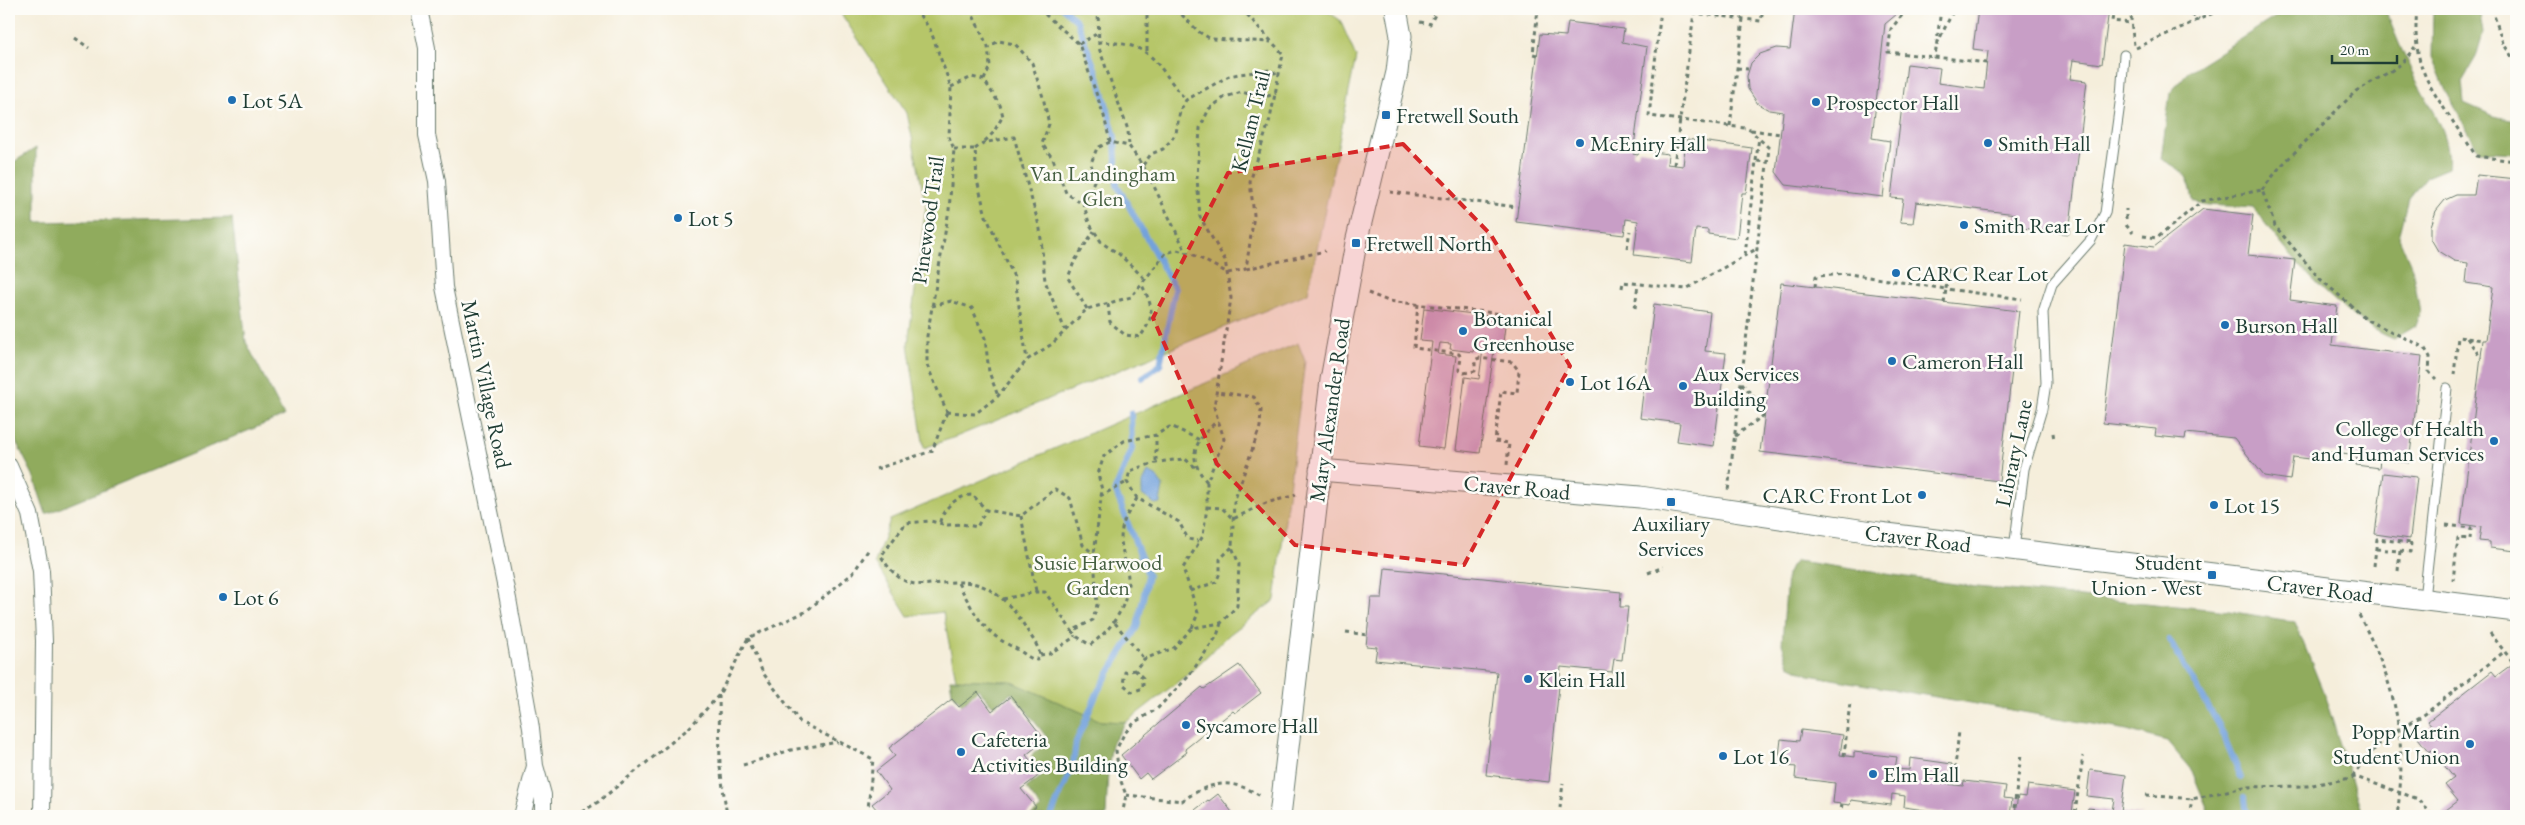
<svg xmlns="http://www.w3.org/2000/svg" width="2525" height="825" font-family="'EB Garamond',serif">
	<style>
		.green { fill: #b6c669; stroke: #6a824e }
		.forest { fill: #90ab5d; stroke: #587448 }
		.water { fill: #73a2dc; stroke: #497088 }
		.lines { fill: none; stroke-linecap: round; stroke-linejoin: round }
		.stream { stroke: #73a2dc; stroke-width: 6 }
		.building { fill: #c89ec6 }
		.service-casing { stroke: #6a7b6e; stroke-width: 11 }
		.minor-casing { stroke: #6a7b6e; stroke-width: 18 }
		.tertiary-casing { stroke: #6a7b6e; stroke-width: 23 }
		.path { stroke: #6a7b6e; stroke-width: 3; stroke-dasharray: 4 4; stroke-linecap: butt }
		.service { stroke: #fff; stroke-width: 9 }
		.minor { stroke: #fff; stroke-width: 16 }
		.tertiary { stroke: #fff; stroke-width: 21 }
		.marked { fill: #d62828; fill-opacity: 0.2; stroke: #d62828; stroke-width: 4; stroke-dasharray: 10 6; stroke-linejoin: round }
		.poi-dot { fill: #1f6fb2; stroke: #fdfcf7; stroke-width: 2 }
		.labels { text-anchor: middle; stroke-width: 5; stroke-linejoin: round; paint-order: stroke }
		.poi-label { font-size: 22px; fill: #1f3d34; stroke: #fdfcf7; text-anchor: start }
		.street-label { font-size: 22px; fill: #1f3d34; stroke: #fdfcf7 }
		.park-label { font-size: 22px; fill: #455f41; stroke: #fdfcf7 }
	</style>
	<rect width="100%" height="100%" fill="#fdfcf7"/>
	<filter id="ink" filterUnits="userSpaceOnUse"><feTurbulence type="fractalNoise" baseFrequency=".02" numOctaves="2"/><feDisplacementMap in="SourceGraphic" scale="10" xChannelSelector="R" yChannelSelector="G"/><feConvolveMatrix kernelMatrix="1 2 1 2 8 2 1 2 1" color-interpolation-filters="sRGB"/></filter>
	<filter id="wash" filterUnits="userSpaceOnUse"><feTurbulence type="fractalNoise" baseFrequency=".0096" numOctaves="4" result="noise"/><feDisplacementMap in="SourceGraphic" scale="20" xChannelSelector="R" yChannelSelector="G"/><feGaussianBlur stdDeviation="1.12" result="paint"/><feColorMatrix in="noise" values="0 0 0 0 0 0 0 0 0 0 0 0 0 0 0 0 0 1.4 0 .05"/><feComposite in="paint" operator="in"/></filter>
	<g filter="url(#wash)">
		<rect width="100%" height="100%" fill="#f5eedb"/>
		<path class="green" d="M838 9H1324L1340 20 1356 57 1308 293 958 436 924 448 908 344 926 206 907 113Z
			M1298 343 1305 361 1275 600 1230 634 1188 674 1126 722 1101 721 1010 681 956 679 943 612 908 616 875 563 890 520Z"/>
		<path class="forest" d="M2288 9H2385C2394 31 2403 55 2414 76 2429 106 2452 132 2448 168L2426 177 2409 198 2399 237 2412 268 2420 312 2414 327 2394 339C2340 318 2287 254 2253 207 2235 205 2208 208 2193 201 2189 174 2184 171 2161 159L2170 93 2188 72Z
			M2433 9H2479L2483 33 2476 57 2462 81 2464 103 2494 116 2516 121V153L2479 151 2446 91 2432 57Z
			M36 148V222L232 218 246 342 284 416 46 514 33 475 9 428V165Z
			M1797 561 1976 587 2229 611 2295 622 2324 694 2363 816H2208V810L2192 771 2167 741 2127 730 1809 675 1789 665 1782 644 1787 575 1792 565Z
			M950 679 1010 681 1101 721 1126 722 1112 744 1108 769 1106 816H1031L1041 808 1026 788 1045 774 1031 756 1049 740 1012 693 993 706 978 689 962 705 952 692Z"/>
		<path class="water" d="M1148 472 1156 476 1163 486 1160 503 1155 504 1142 495V484Z"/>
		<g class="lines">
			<path class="stream" d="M1064 9 1077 21 1101 84 1115 137 1117 185 1175 289 1160 365 1142 378
				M2169 640 2219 725 2241 777
				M2245 797 2247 816
				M1051 816 1073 765 1076 742 1098 691 1137 627 1148 575 1115 490 1132 449 1131 413"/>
		</g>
		<g id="blocks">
			<path class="building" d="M1795 9H1903L1885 24 1872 138 1890 141 1883 197 1786 185 1776 172 1783 112 1769 110 1758 104 1748 89 1747 76 1751 63 1760 54 1777 48 1790 49Z
				M1978 9H2109L2102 64 2073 60 2070 79 2087 81 2069 234 2015 227 2016 214 1916 202 1913 223 1900 222 1903 199 1891 198 1907 64 1940 68 1938 83 1984 89 1988 51 1973 49Z
				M1568 22 1624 29 1622 42 1647 47 1633 154 1638 155 1639 150 1668 154 1667 164 1683 166 1686 139 1752 148 1746 193H1742L1737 238 1708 234V230L1696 229 1692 262 1634 255 1638 221 1626 219 1624 235 1516 222 1540 34 1566 36Z
				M2477 175 2516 179V551L2490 548V542L2479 541 2481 527 2461 524 2483 340H2486L2493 287 2466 283 2468 263 2454 261 2438 251 2431 239V226L2436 211 2445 200 2456 195H2474Z
				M2203 209 2253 215 2248 255 2295 260 2290 300 2337 306 2332 345 2422 356 2409 463 2380 459 2379 468 2356 465 2357 456 2320 451 2319 460 2293 457 2290 480 2264 476 2234 438 2186 433 2185 439 2155 436 2156 429 2103 423 2125 243 2154 247Z
				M1781 283 2019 311 1999 481 1760 452Z
				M1654 304 1710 312 1705 351 1726 353 1714 446 1677 441 1680 423 1640 418Z
				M1424 308 1506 318 1502 351 1494 350 1480 453 1456 450 1465 377 1479 379 1483 349 1474 347 1473 352 1450 349 1451 344 1440 343 1438 354 1456 356 1444 449 1419 446 1432 342 1420 341Z
				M2383 473 2417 477 2410 539 2375 534Z
				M1385 568 1621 592 1620 607H1628L1622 660 1614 659 1612 672 1561 667 1549 782 1486 775 1497 672 1375 660 1377 647 1366 646 1371 598H1382Z
				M1239 665 1261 693 1235 713 1233 711 1185 749 1187 752 1151 779 1146 773 1139 779 1121 755 1202 687 1204 689Z
				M2511 665 2516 672V816H2445L2442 813 2458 801 2445 785 2454 778 2432 750 2429 752 2418 738 2432 726 2428 721 2492 671 2496 676Z
				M978 692 992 711 1011 696 1045 740 1026 755 1041 774 1021 789 1036 807 1025 816H882L872 804 890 790 876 771 895 756 889 748 952 699 959 707Z
				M1801 730 1843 735 1840 755 1854 757V752L1897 757 1895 769 1909 770 1910 758 1952 764 1949 784 1963 786 1964 781 2006 786 2004 798 2012 799 2010 816H1944V813L1904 807 1905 796 1892 794 1891 805 1851 800 1850 805 1833 803 1835 783 1795 778 1796 767 1778 765 1781 739 1799 741Z
				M2090 770 2126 775 2121 812 2144 816H2024V814L2015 813 2018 796 2026 797 2028 785 2075 791 2072 813 2087 815 2088 808 2112 811 2114 799 2087 796Z
				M1218 794 1235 816H1187L1208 800 1209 801Z"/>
		</g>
	</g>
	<g filter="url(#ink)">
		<use href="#blocks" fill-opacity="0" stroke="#6a7b6e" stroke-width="1"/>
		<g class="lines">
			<g class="service-casing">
				<path id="service" d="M2014 549 2024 469 2042 409 2046 383 2043 312 2052 284 2091 240 2105 213 2121 96 2124 55
					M2424 599 2447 388"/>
			</g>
			<g class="minor-casing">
				<path id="minor" d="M419 9 427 48V135L437 181 444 287 508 599 531 728 535 766
					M9 466 30 514 41 571 44 641 42 816
					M522 816 535 766 543 795V816"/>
			</g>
			<g class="tertiary-casing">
				<path id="tertiary" d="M1320 470 1640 497 1879 533 2516 611
					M1280 816 1331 380 1356 243 1397 72 1401 36 1396 9"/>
			</g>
			<path class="path" d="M915 9 930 29 951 87 949 137 954 149 949 210 927 336V365L947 412
				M970 9 988 47
				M1039 9 1079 44 1104 116 1110 142
				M1098 9 1099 48 1128 130 1129 146
				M1176 9 1199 32 1211 39 1271 42
				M1661 9 1649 116 1745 128 1750 130 1769 148 1728 491
				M1661 9 1761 21 1763 9
				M1907 9 1891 29 1888 52 1935 57
				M1941 9 1935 57 1987 63
				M2114 9 2112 21 2131 23
				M2132 9 2131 21 2134 45
				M2185 9 2199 19
				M2417 9C2411 71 2432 88 2463 137
				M2492 9 2503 43 2516 63
				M1420 22 1430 24 1438 9
				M75 38 89 48
				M1098 42C1156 43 1152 61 1186 100
				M1079 44 1100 32
				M1937 44 1954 9
				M2136 48 2222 9
				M1147 51V9
				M1537 55 1533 54 1538 9
				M1737 68 1748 69
				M984 80 990 66 988 47 999 41 1015 44 1032 63 1043 97 1049 124 1042 144 1053 159 1066 193 1084 205
				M951 87 972 77 984 80 1000 105 1003 116 993 133 983 143
				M1730 126 1743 19
				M1751 130 1780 134
				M2467 142 2476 156 2516 161
				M954 149H975L977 180 986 216 1015 279 1027 360
				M975 149 983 143 1014 137 1040 229 1045 281 1065 330
				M1756 161 1759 137
				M1143 165 1151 154 1163 149 1172 139 1176 133 1180 111 1186 100 1229 76 1239 74 1270 70 1275 73 1277 78
				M1674 165 1694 13
				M2262 190 2280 167 2356 91 2391 71 2401 64 2415 47
				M1390 192 1518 207
				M2126 219V209
				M2126 225 2133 233
				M2143 236 2157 238 2202 201 2262 190 2275 226 2319 278 2369 321 2424 347 2430 357 2429 372 2436 379
				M1627 248 1630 231
				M1745 255 1756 161 1768 162
				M1246 269 1325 251
				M1948 269 1946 289 2022 299
				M1228 273 1246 269 1254 215 1250 182 1270 119 1283 54 1242 9
				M1144 278 1119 254 1102 243 1089 223 1084 205 1094 181 1091 163 1097 148 1110 142 1129 146 1147 172 1186 252
				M1815 287 1816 276 1849 274 1946 289 1944 303
				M1622 288 1623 282 1686 289 1758 248
				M1368 293 1388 301 1503 314
				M1108 304 1110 322 1125 335 1140 337C1156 315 1153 307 1141 283
				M1418 304 1414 348 1459 354 1461 358 1459 370 1464 373 1475 371V360L1479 358 1512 362 1519 371 1517 393 1501 391 1495 441 1509 443 1507 465
				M932 306 951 301 972 308 985 338 989 372 998 396
				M1635 308 1638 284
				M1087 309 1068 278 1074 262 1094 231
				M2467 338 2481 358
				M2454 375 2458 337 2483 340
				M1742 383 1765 411
				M947 412 975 414 998 396 1027 360 1052 344 1087 309 1131 297 1166 253 1177 250 1194 255 1228 273
				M2053 433 2054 440
				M1735 436 1764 415
				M1156 461V435
				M1195 467 1185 459C1165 460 1148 464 1130 471L1127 482 1137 498 1179 522 1188 539 1198 541
				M876 469 932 451 947 412
				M1207 482C1186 457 1194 442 1217 421
				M1100 496 1127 482
				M1137 498C1133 506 1125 516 1123 525 1118 542 1124 554 1127 570 1133 600 1113 629 1090 645L1076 636 1072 631 1093 620 1097 605 1094 554 1102 490 1098 474 1104 456 1124 441 1156 435 1171 426 1200 440
				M1207 507 1222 508 1233 519 1266 503 1296 495
				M1021 516 1036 591
				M940 522C942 508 960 494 973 495L986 510
				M2446 525 2471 528 2470 539 2458 538 2453 580
				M2376 549 2410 552 2411 543
				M2374 566 2377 539 2411 543
				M2398 571 2400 551
				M1648 573 1663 567
				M958 583C974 612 982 632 1013 647 1022 651 1027 658 1037 660L1040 655C1037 642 1030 636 1024 625 1013 607 994 587 972 583 930 577 909 602 881 556L906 523 930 521 948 525 962 524 977 527 986 510 1021 516 1055 489 1070 498 1083 545 1094 554
				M1190 591 1216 582 1220 573V559L1232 547
				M1003 599 1036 592H1045L1072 631
				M2359 615C2396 685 2408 738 2397 816
				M1115 623 1144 659
				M1192 628 1198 613 1183 568 1203 536 1207 507V482L1224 439 1214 407 1231 298 1225 260 1200 217 1197 178 1200 128 1209 109 1225 97 1242 92 1263 98 1276 93
				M1346 632 1367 635
				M2490 633 2516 666
				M748 638 763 673 800 722 873 759 868 809 873 816
				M1040 655 1049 654 1076 636
				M1135 670 1125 672 1123 684 1132 692 1143 688V678L1135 670 1144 659 1174 648 1192 628 1221 623 1237 606 1239 564 1232 547 1234 502 1260 427 1261 410 1254 397 1217 392
				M719 695 720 767 727 816
				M1844 756 1850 702
				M743 765 791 750 838 742
				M2352 777 2371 753 2385 738 2425 714 2505 651
				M1953 785 1959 731
				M1126 795 1182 801C1211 781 1231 777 1262 797
				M2146 795 2192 799 2244 787 2307 786 2356 777 2418 799 2433 816
				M1560 808 1563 783
				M2075 813 2083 756
				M1754 814 1764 815
				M575 816 598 802 689 728 719 695 748 638 805 612 853 573 869 549
				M1122 816 1126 795 1119 776 1116 750 1124 734 1135 722 1157 709 1188 677 1217 636 1221 623
				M1763 816H1773
				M1840 816 1842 804
				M1904 816 1905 814 1926 816
				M2013 816 2021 755
				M2189 816 2192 799"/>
			<use href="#service" class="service"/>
			<use href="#minor" class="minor"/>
			<use href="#tertiary" class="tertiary"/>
		</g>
	</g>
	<path class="marked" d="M1403 144 1491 235 1570 366 1464 565 1295 545 1217 464 1153 318 1228 173Z"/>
	<g class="poi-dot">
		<circle cx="232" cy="100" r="5"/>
		<circle cx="1816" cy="102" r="5"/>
		<rect x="1381" y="110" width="10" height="10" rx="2.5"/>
		<circle cx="1580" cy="143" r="5"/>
		<circle cx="1988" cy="143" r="5"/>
		<circle cx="678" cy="218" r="5"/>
		<circle cx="1964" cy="225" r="5"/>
		<rect x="1351" y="238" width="10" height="10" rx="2.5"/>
		<circle cx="1896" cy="273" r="5"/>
		<circle cx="2225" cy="325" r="5"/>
		<circle cx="1463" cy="331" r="5"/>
		<circle cx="1892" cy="361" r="5"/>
		<circle cx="1570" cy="382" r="5"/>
		<circle cx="1683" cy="386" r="5"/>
		<circle cx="2494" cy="441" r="5"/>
		<circle cx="1922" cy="495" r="5"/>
		<rect x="1666" y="497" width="10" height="10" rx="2.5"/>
		<circle cx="2214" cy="505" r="5"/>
		<rect x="2207" y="570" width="10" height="10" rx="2.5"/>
		<circle cx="223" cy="597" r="5"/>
		<circle cx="1528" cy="679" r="5"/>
		<circle cx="1186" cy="725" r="5"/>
		<circle cx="2470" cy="744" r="5"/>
		<circle cx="961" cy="752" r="5"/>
		<circle cx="1723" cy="756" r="5"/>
		<circle cx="1873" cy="774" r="5"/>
	</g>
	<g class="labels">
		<g class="poi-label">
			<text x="242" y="108">Lot 5A</text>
			<text x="1826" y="110">Prospector Hall</text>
			<text x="1396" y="123">Fretwell South</text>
			<text x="1590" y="151">McEniry Hall</text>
			<text x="1998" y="151">Smith Hall</text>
			<text x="688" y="226">Lot 5</text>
			<text x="1974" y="233">Smith Rear Lor</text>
			<text x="1366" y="251">Fretwell North</text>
			<text x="1906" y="281">CARC Rear Lot</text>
			<text x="1473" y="326">Botanical<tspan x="1473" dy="25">Greenhouse</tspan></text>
			<text x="2235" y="333">Burson Hall</text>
			<text x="1902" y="369">Cameron Hall</text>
			<text x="1693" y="381">Aux Services<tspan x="1693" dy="25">Building</tspan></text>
			<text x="1580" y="390">Lot 16A</text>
			<text x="2484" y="436" text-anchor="end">College of Health<tspan x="2484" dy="25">and Human Services</tspan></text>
			<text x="1912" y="503" text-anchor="end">CARC Front Lot</text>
			<text x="2224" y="513">Lot 15</text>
			<text x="1671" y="531" text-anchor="middle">Auxiliary<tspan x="1671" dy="25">Services</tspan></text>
			<text x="2202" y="570" text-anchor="end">Student<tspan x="2202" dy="25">Union - West</tspan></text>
			<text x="233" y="605">Lot 6</text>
			<text x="1538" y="687">Klein Hall</text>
			<text x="1196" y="733">Sycamore Hall</text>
			<text x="2460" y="739" text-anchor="end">Popp Martin<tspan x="2460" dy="25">Student Union</tspan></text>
			<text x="971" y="747">Cafeteria<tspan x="971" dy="25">Activities Building</tspan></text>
			<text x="1733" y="764">Lot 16</text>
			<text x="1883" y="782">Elm Hall</text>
		</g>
		<g class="street-label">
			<text transform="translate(1250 121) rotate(-76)" y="8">Kellam Trail</text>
			<text transform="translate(927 220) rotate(-82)" y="8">Pinewood Trail</text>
			<text transform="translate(487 384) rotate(78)" y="8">Martin Village Road</text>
			<text transform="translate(1329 410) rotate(-82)" y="8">Mary Alexander Road</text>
			<text transform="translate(2013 453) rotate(-78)" y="8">Library Lane</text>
			<text transform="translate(1517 487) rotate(5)" y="8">Craver Road</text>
			<text transform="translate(1918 538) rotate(7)" y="8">Craver Road</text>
			<text transform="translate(2320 588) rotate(7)" y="8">Craver Road</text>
		</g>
		<g class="park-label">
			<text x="1103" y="181">Van Landingham<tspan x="1103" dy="25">Glen</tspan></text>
			<text x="1098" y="570">Susie Harwood<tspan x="1098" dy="25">Garden</tspan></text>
		</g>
	</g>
	<rect width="2525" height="825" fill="none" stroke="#fdfcf7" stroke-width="30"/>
	<path d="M2332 55v8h65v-8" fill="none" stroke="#1f3d34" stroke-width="2.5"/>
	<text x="2340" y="55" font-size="15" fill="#1f3d34" stroke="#fdfcf7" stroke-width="4" paint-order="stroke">20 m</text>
</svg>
